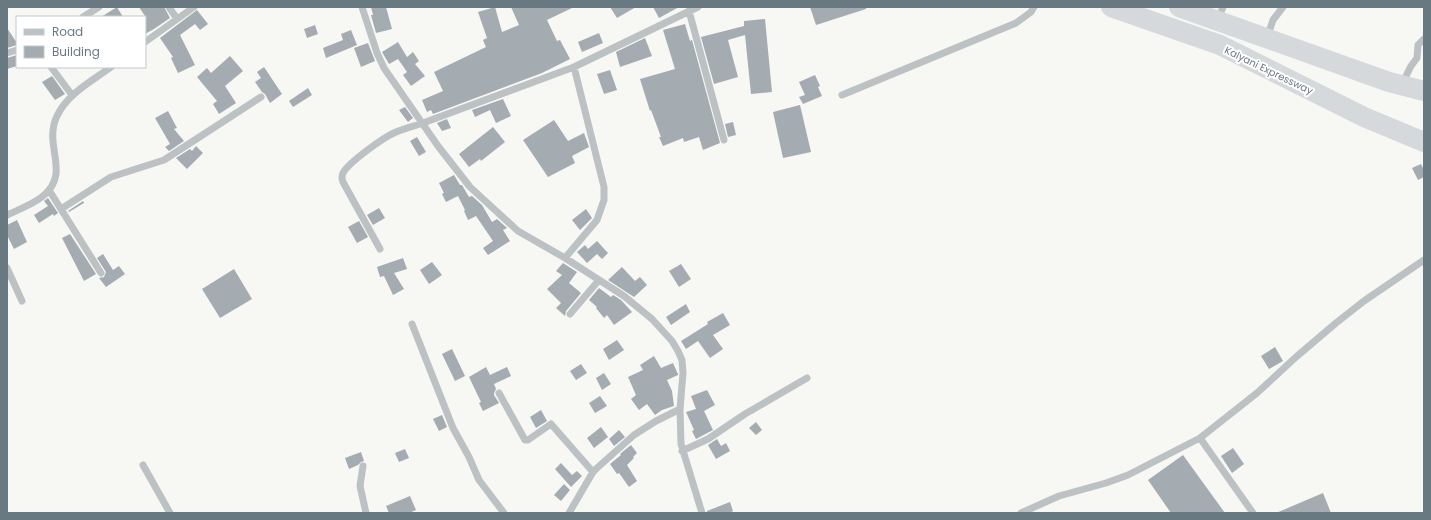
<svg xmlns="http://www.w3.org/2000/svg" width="1431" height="520" font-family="Poppins,sans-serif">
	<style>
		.building { fill: #a4acb1 }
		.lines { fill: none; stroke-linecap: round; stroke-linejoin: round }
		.minor { stroke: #bcc1c4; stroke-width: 7 }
		.highway { stroke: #d5d9dc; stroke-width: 20 }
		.labels { text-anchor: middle; stroke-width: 4; stroke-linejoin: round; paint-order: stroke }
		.street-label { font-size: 10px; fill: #697982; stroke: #fff }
	</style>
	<rect width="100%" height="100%" fill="#f7f7f4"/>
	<path class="building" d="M117 7 123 17H101Z
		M139 7H164L170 18 154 29 145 34V16Z
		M371 7H386L392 29 376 33 371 15H373Z
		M495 7 502 32 519 25 511 7H574L547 20 557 41 560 40 570 59 542 73 433 114 431 110 427 112 422 100 443 91 434 72 486 47 483 40 487 38 478 12Z
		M610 7H636L617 18Z
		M653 7H679L659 18Z
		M810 7H866V9L816 25Z
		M197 10 208 24 200 30 195 24 180 35 195 65 178 73 171 58 173 57 160 38Z
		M765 19 772 92 751 94 745 35 728 40 738 77 714 84 701 37 744 26V21Z
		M685 24 690 41 692 40 720 143 703 150 699 137 684 142 683 138 663 146 659 137H661L651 110 650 111 640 79 675 69 663 30Z
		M315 25 318 34 307 38 304 29Z
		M7 28 17 43V45L7 48Z
		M351 30 357 45 326 58 323 48 343 40 341 34Z
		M599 33 603 43 582 52 578 42Z
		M645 38 652 56 620 67 616 52Z
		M398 42 407 57 413 52 419 61 415 64 425 76 411 86 403 75 407 72 398 59 389 64 382 52Z
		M368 43 375 61 361 67 354 48Z
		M17 55V66L7 69V58Z
		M230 56 243 71 225 86 236 103 219 114 213 104 217 101 197 77 207 68 211 73Z
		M264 67 282 94 270 103 265 94 262 92 255 82 261 78 257 72Z
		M610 70 617 90 604 94 597 74Z
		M815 75 820 86 818 87 822 96 803 104 799 97 805 95 799 82Z
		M52 76 65 94 55 100 42 82Z
		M308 88 312 95 293 107 289 101Z
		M503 99 511 116 496 123 490 110 475 117 472 110Z
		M800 105 811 152 783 158 773 112Z
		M405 107 413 118 408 122 399 110Z
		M168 111 177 128 174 129 184 141 169 151 165 147 170 144 155 118Z
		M447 119 451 128 442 131 437 123Z
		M554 120 568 141 584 133 589 147 572 156 575 163 548 177 523 140Z
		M733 122 736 135 728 137 725 124Z
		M493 127 505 142 481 161 480 159 469 167 459 154Z
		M417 137 426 152 419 156 410 141Z
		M196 146 203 153 187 169 176 158 190 149 192 151Z
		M1421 164 1424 170V177L1418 180 1412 168Z
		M454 175 460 185H462L469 197 472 196 482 205 492 222 497 219 507 228 503 230 510 241 488 255 483 248 493 241 476 216 468 220 464 211 465 210 458 196 446 202 442 194 444 193 439 183Z
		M48 198 58 213 54 216 53 214 39 223 34 215 48 206 44 201Z
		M83 201 84 203 69 212 68 211Z
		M379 208 385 218 373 225 367 215Z
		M586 209 592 218 580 230 572 220Z
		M17 220 27 242 14 249 7 235V225Z
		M359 221 368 237 357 243 348 227Z
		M70 234 96 274 84 281 62 238Z
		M597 241 608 253 602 259 597 254 587 263 577 252 585 245 588 249Z
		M103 254 113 270 119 266 125 274 106 287 99 278 104 277 106 272 97 258Z
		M403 258 407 269 394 273 404 289 393 295 384 276 380 277 377 267Z
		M432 262 442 275 429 284 420 270Z
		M563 263 577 272 569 283 581 293 566 311 565 316 556 308 561 303 547 289 562 275 556 271Z
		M681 264 691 279 679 287 669 271Z
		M622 267 635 281 640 277 647 285 634 297 608 280Z
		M234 269 252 299 220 318 202 289Z
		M599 288 611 297 613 295 621 300 632 312 614 325 607 315 604 318 596 308 597 307 589 300Z
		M686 304 690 312 671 325 666 317Z
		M723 313 730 325 713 335 723 349 710 358 698 341 686 349 681 341 708 324 707 322Z
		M617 340 624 350 609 360 603 349Z
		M1275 347 1283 361 1269 369 1261 356Z
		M452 349 465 376 455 381 442 354Z
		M654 356 661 368 673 363 678 374V375L667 380 672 391 674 406 662 410 655 415 647 404 639 410 631 399 636 395 628 377 643 370 640 365Z
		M581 364 587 373 576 380 570 371Z
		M486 367 490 375 507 367 511 376 494 384 496 389 494 393V395L499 403 483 411 479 403 481 402 469 377Z
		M604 373 611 384 602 390 596 378Z
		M707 390 715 405 704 411 713 430 696 439 692 431 694 430 686 412 696 409 691 396Z
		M600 396 607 406 595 413 589 403Z
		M541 410 547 421 536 428 530 417Z
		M442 415 447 427 439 431 433 419Z
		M756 422 762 430 756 435 749 428Z
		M601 427 608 437 594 448 587 438Z
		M619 430 625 437 614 446 609 439Z
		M717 439 721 446 726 443 730 451 716 459 708 445Z
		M631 445 637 453 633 457 634 458 627 465 637 481 629 487 619 473 617 474 610 464 621 455 620 454Z
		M1233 448 1244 464 1232 473 1221 456Z
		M405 449 409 458 399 462 395 453Z
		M361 452 364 461 361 462 358 465 349 469 345 458Z
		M1183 455 1225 513H1171L1148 480Z
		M561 463 572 475 577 471 582 476 571 487 555 469Z
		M564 484 570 490 561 501 554 495Z
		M1323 493 1331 513H1276Z
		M410 496 416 510 409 513H389L386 506Z
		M730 502 733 511 729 513H707V511Z"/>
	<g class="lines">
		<path class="minor" d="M169 7 177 19
			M362 7 377 53 384 68 438 146 470 187 518 231 565 258 624 296 652 319 672 341 678 351 682 360 683 373 680 409 681 444 702 513
			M689 11 724 140
			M83 17 99 7
			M1218 20 1223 7
			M1267 38 1273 20 1283 7
			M145 42 194 7
			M7 53 17 50
			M51 67 72 95
			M1402 84 1411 66 1417 58 1418 45 1424 39
			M842 95 1016 23 1031 12 1034 7
			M49 190 101 273
			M61 209 111 177 164 160 261 97
			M7 215C26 206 53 198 56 174 57 166 55 157 54 149 52 138 52 126 57 116 67 94 92 81 111 67
			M380 249 343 182C342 179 341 177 343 173 349 162 384 137 396 132 405 128 414 126 423 123L574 67 698 7
			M565 258 597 220 604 200V187L574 67
			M7 268 22 301
			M570 314 599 280
			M412 324 453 428 469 457 479 480 504 513
			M499 393 525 440H528L551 424 593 472
			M1200 438 1253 513
			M682 451 708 439 745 414 807 378
			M143 465 170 513
			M363 466 360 486 366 513
			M569 513 593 472 597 468 634 435 656 421 680 409
			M1021 513 1059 496 1106 483 1128 475 1200 438 1257 393 1296 357 1336 323 1364 301 1424 260"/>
		<path class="highway" d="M1111 7 1220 45 1364 117 1424 142
			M1179 7 1389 82 1424 91"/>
	</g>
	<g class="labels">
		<g class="street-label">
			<text transform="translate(1269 70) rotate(26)" y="4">Kalyani Expressway</text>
		</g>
	</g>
	<rect width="1431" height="520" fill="none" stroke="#697982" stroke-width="16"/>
	<rect x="16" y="16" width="130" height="52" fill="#ffffff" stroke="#c3c9cd"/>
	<rect x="24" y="29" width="20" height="6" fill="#bcc1c4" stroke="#c3c9cd"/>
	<text x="52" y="36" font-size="12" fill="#697982">Road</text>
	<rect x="24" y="46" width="20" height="12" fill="#a4acb1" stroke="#c3c9cd"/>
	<text x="52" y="56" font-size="12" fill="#697982">Building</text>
</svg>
